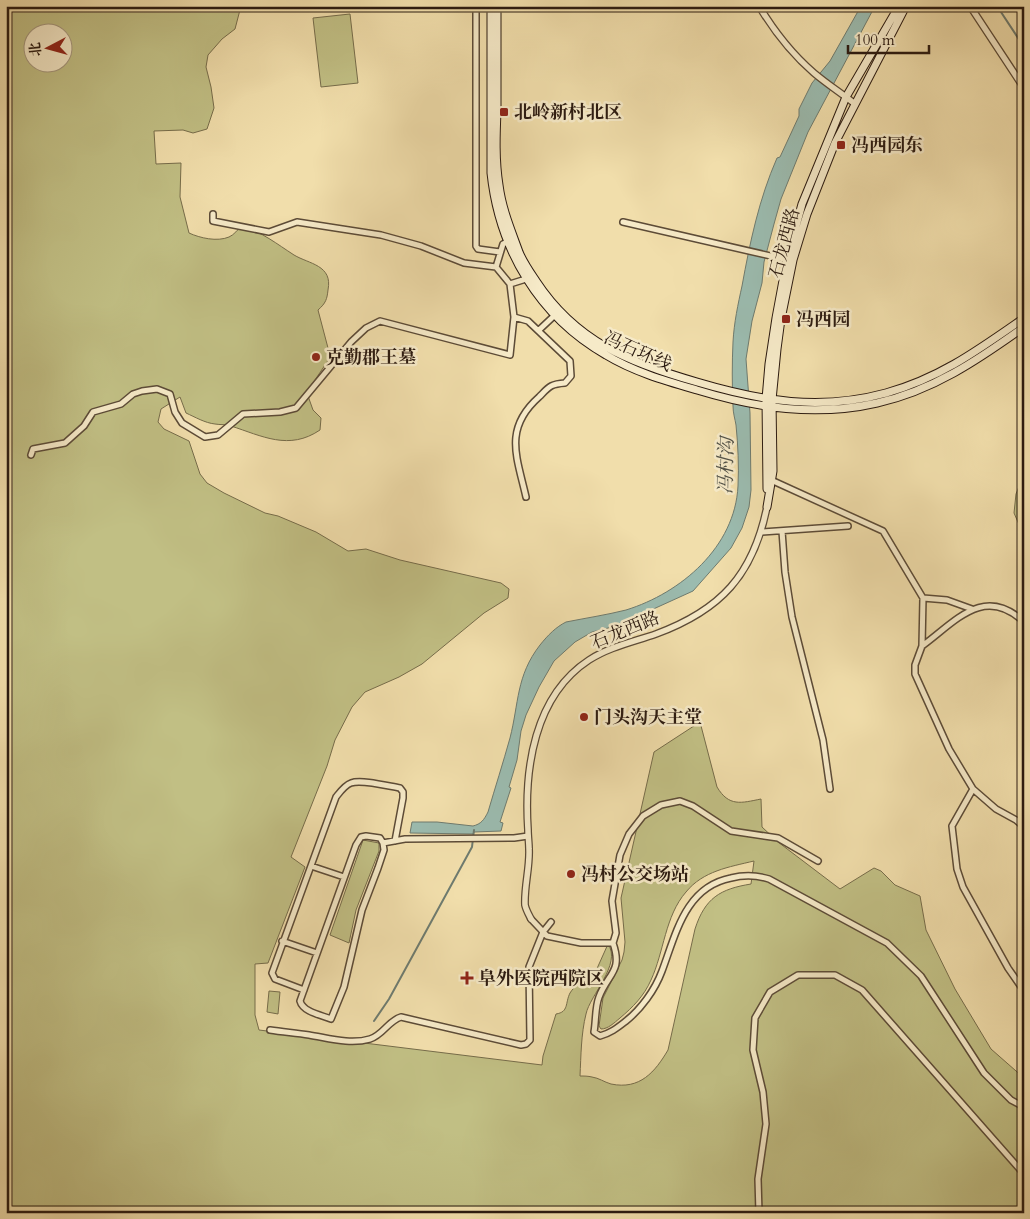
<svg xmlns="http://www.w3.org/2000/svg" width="1030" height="1219" font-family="Cardo,'Noto Serif SC',serif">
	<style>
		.green { fill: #c1bf84; stroke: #766c4a; fill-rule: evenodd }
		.water { fill: #9bbbaf; stroke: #6e7b6f }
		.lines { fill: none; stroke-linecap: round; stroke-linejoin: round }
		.stream { stroke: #6e7b6f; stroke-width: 2 }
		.minor-casing { stroke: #5c4b37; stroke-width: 8 }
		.tertiary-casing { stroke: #5c4b37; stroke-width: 8 }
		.secondary-casing { stroke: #2b1a10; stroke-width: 9 }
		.minor { stroke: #f6eac8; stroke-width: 5 }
		.tertiary { stroke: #f6eac8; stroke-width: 5.5 }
		.secondary { stroke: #f6eac8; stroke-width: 7 }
		.poi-dot { fill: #8f2418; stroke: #f6eac8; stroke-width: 2 }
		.labels { text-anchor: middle; stroke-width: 5; stroke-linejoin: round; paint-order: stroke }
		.poi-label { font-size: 18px; font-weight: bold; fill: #2b1a10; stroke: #f6eac8; text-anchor: start }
		.street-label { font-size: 18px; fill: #2b1a10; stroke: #f6eac8 }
		.water-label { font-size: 19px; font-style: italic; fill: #525248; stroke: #f6eac8 }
	</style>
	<rect width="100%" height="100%" fill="#f1deab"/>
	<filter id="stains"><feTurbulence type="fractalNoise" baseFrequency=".004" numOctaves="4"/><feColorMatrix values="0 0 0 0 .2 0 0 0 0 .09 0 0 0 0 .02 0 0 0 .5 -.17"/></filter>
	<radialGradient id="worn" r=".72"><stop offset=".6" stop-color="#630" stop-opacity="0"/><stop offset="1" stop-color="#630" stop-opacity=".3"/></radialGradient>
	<path class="green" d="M6 6H241L235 29 222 39 208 55 206 67 211 87 214 108 207 129 193 133 183 130 154 131 156 164 181 163 180 197 189 233C200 238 217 242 229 237 234 235 238 229 242 226 262 232 277 244 294 255 309 264 333 265 328 290 327 299 326 303 318 310L328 348 329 359 315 380 308 396 313 410 321 418 320 430C289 451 262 436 231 426 226 424 220 425 215 424 205 423 195 417 186 413L180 397 161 409 158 422 164 429 189 441 200 474 207 483 224 493 265 513 278 516 316 532 348 551 366 549 400 560 501 583 509 589 508 598 484 613 422 664 399 677 365 692 352 707 335 740 327 766 291 857 305 867 268 963 255 964V1015L259 1030 542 1065 543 1056 556 1014C569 1012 565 1003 570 993 574 986 587 976 595 973L608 944C622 964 590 995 586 1014 581 1034 581 1056 580 1076 584 1076 588 1076 592 1077 599 1078 604 1082 611 1084 640 1090 655 1072 668 1050L695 929C705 898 720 889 751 884L754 861C729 867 703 871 686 892 665 916 664 952 651 980 644 996 633 1007 620 1018 614 1023 608 1029 601 1029L599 1026 603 998 622 960 624 952 625 942 621 898 654 752 700 722 717 787C729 807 741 803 761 799L762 827 778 842 840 889 874 868 881 871 895 885 920 896 926 930 955 989 991 1049 1024 1078V1213H6ZM32 32H62V62H32Z
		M350 14 358 83 321 87 313 18Z
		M1024 474V536L1014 513 1016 494Z
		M363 840 379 843V851L356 910 349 943 330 935Z
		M269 991 280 992 278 1014 267 1012Z"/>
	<path class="water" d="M861 6H875L808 132 781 199 774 224 764 262 762 283 752 321 746 359 750 413 751 490 749 507 742 528 731 548 693 591 616 626 592 632 575 642 554 661 539 687 526 715 521 731 517 760 509 787 511 788 500 822 503 823 501 831 474 832 473 834 410 833 412 822H437L473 826C481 824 484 820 488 812 495 788 503 763 510 738 519 703 516 676 540 645 548 635 556 627 566 622 586 618 606 615 626 610 681 593 735 547 738 486 739 466 738 445 736 425 735 419 733 413 733 406 732 385 732 363 733 342 734 323 738 304 742 286 750 242 759 199 777 158L780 157 799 116V109L812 83 830 61Z"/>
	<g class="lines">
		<path class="stream" d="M997 6 1024 47
			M374 1021 389 999 472 847 474 830"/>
		<g class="minor-casing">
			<path id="minor" d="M476 6V246L478 249 500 252
				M213 214V221L269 232 297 222 381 235 421 246 464 263 496 267 503 244 511 240
				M623 222 788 260
				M496 267 510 284 514 317 528 321 570 361 571 376 565 383C550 384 549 387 539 397 503 429 517 457 526 497
				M510 284 526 279
				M539 330 555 315
				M31 455 33 449 65 443 84 426 93 412 121 404 133 394 142 391 157 389 170 394 175 412 182 423 205 437 218 435 243 414 280 412 296 408 351 342 366 328 380 321 510 355 514 317
				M771 480 883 531 923 598
				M782 531 785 572 792 617 823 740 830 789
				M762 532 848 526
				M972 609 947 600 923 598 922 646 915 665V674L949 749 973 789 996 809 1016 820 1024 827
				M922 646C955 622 984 584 1024 622
				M1023 702H1024
				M973 789 952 826 957 869 963 887 1008 968 1024 991
				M366 836 380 838 383 843 384 850 378 868 362 910 344 987 331 1019C321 1015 303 1012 300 1001L356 845 361 837Z
				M383 843 405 839 514 838 528 836
				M311 866 344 877
				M531 919 547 936 581 943H613C623 972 608 973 599 997 595 1007 596 1021 594 1032L600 1036C611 1033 617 1028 626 1021 641 1009 655 990 662 971 676 934 685 887 731 878 743 875 756 875 769 879L887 943 921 976 984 1073 1011 1100 1024 1107
				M282 941 317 953
				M613 943 616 933 612 901 620 855 629 834 643 816 661 805 680 801 693 806 731 831 778 838 818 861
				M304 990 275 979 272 973 336 797C340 792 345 785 351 783 361 779 388 786 400 788L403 792V798L395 841
				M270 1030C283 1032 296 1033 309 1035 328 1038 350 1045 370 1039 383 1035 388 1021 401 1017L521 1045 526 1044 530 1040 529 967 543 932 551 922
				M759 1213 758 1179 766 1124 763 1092 753 1050 755 1018 770 992 798 975H835L862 990 1024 1174"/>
		</g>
		<g class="tertiary-casing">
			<path id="tertiary" d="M759 6C774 31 792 54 814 73 827 84 841 93 855 104
				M970 6 1024 88
				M531 919C529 915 526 910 525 905 524 887 530 867 529 849 529 843 528 836 528 830 524 769 534 696 589 660 609 647 633 642 656 634 721 610 753 575 767 507"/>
		</g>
		<g class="secondary-casing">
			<path id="secondary" d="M491 6V173C499 249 539 317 606 355 634 372 666 381 697 390 756 408 816 417 877 403 932 391 978 360 1024 327
				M497 6C497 41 497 76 497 110 496 135 495 160 499 185 502 209 511 230 519 252 523 262 530 272 536 281 576 342 630 363 697 382 761 401 820 411 886 393 940 378 978 350 1024 318
				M767 489 766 399 769 364 776 318 787 259 802 204 846 97 899 6
				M767 507 773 471 772 400 777 349 781 319 793 260 807 214 835 143 906 6"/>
		</g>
		<use href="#minor" class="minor"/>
		<use href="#tertiary" class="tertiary"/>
		<use href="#secondary" class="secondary"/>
	</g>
	<g class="poi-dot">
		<rect x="499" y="107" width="10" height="10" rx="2.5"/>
		<rect x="836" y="140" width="10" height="10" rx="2.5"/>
		<rect x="781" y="314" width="10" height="10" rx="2.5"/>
		<circle cx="316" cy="357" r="5"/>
		<circle cx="584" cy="717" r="5"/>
		<circle cx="571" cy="874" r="5"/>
		<path d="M464.5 970.5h5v5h5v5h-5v5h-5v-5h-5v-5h5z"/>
	</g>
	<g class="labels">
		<g class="poi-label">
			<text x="514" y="118">北岭新村北区</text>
			<text x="851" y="151">冯西园东</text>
			<text x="796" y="325">冯西园</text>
			<text x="326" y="363">克勤郡王墓</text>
			<text x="594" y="723">门头沟天主堂</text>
			<text x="581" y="880">冯村公交场站</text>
			<text x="478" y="984">阜外医院西院区</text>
		</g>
		<g class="street-label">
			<text transform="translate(784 243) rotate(-75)" y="6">石龙西路</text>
			<text transform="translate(638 351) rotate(24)" y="6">冯石环线</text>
			<text transform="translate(625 630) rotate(-22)" y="6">石龙西路</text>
		</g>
		<g class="water-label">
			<text transform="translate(725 466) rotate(-89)" y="7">冯村沟</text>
		</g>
	</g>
	<rect width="1030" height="1219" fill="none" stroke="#f1deab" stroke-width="25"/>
	<rect x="8" y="8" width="1015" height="1204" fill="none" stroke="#2b1a10" stroke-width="2.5"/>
	<rect x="12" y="12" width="1005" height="1194" fill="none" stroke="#2b1a10"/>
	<g transform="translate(48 48) rotate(264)"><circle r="24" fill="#f6eac8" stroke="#a5977e"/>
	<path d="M0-4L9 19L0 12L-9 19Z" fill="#8f2418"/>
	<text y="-8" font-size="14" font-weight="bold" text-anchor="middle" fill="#2b1a10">北</text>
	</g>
	<path d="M848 45v8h81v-8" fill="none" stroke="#2b1a10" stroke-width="2.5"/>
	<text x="855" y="45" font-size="15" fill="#2b1a10" stroke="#f6eac8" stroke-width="4" paint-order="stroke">100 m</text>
	<rect width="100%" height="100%" filter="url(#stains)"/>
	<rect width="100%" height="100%" fill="url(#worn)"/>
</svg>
